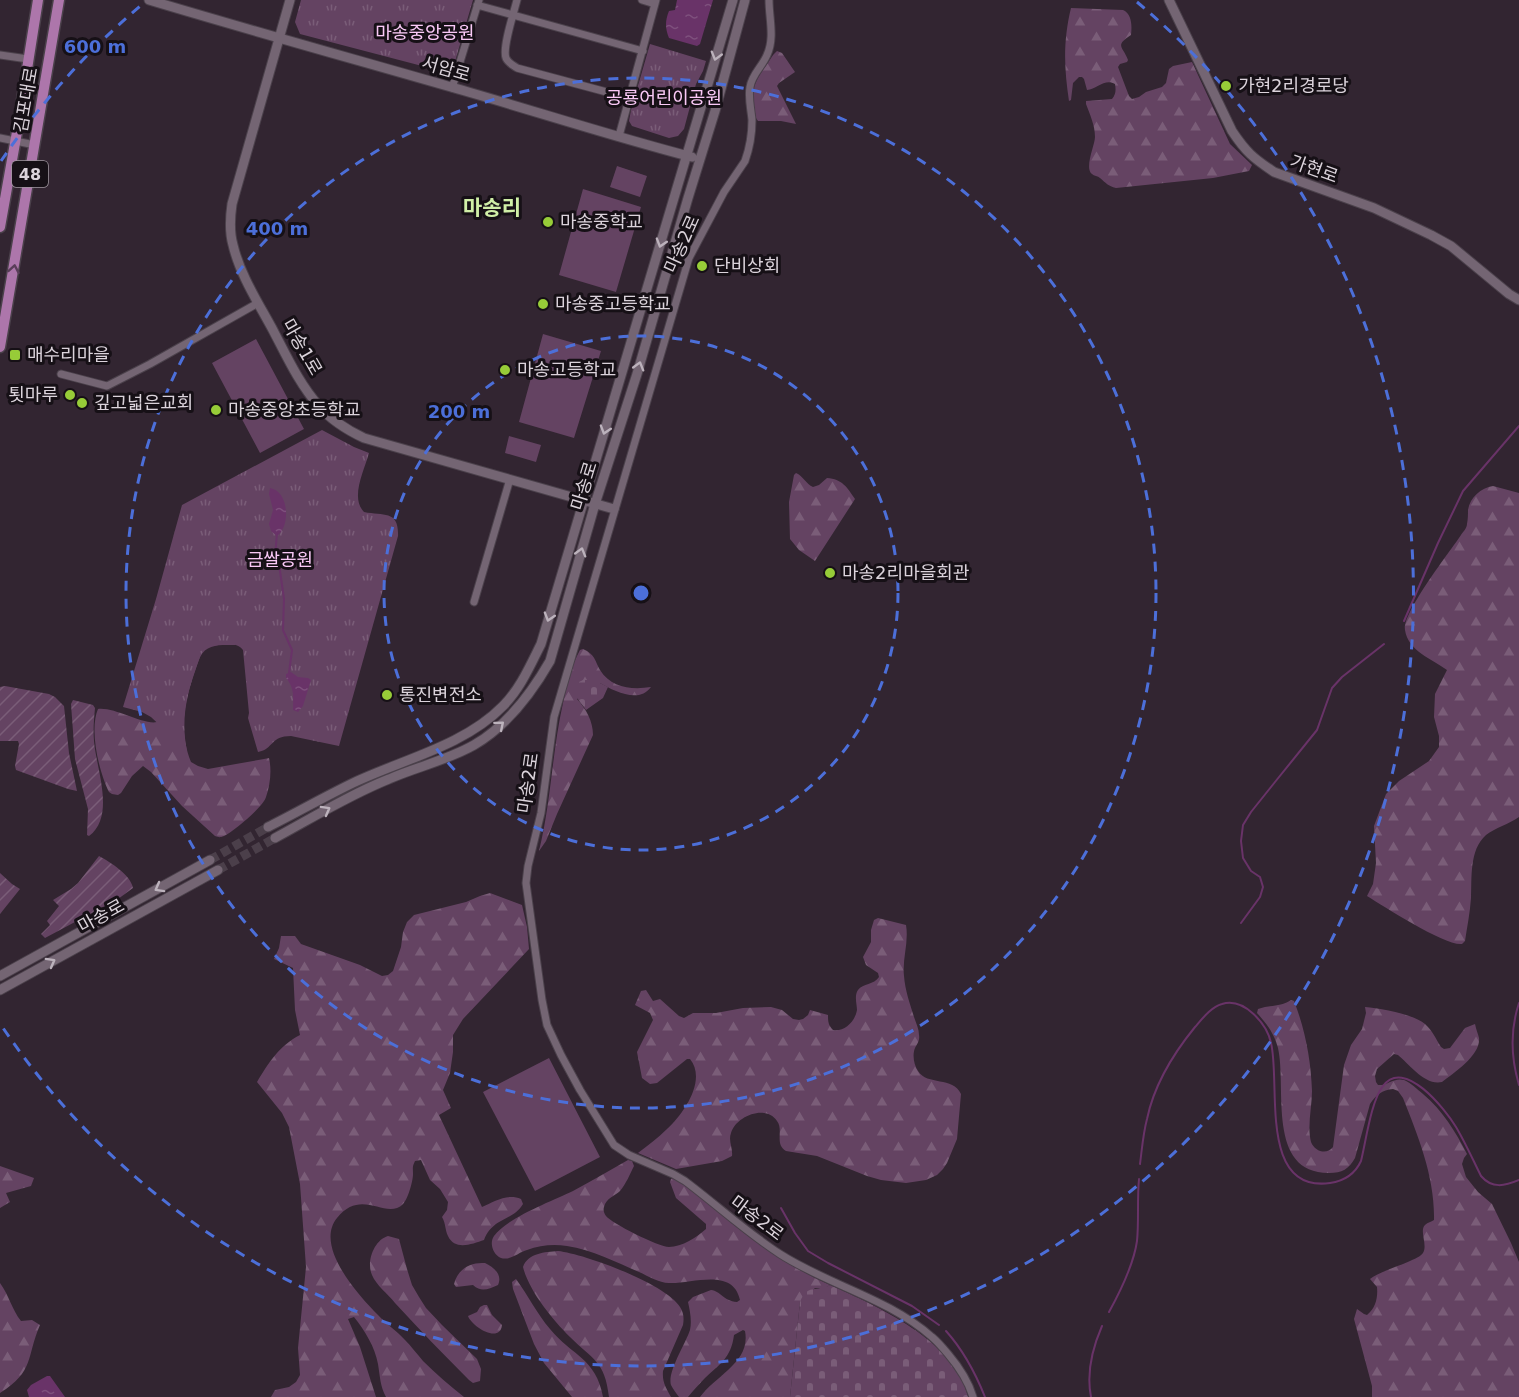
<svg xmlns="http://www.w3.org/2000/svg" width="1519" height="1397" font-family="'DejaVu Sans','Noto Sans KR',sans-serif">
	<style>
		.forest { fill: url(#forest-firs) }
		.cemetery { fill: url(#cemetery-stones) }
		.park { fill: url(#park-tufts) }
		.garden { fill: url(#garden-furrows) }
		.pitch { fill: #644362 }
		.water { fill: url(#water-ripples) }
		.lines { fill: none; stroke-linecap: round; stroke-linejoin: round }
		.stream { stroke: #693368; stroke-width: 2 }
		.secondary-tunnel { stroke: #4b3f4a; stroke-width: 9; stroke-dasharray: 9 4.5; stroke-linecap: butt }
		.street-casing { stroke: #4b414b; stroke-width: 9 }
		.secondary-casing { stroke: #4b414b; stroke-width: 11 }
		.primary-casing { stroke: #4b414b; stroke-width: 13 }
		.street { stroke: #746573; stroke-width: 7 }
		.secondary { stroke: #746573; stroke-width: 9 }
		.primary { stroke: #ad76ab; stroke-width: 10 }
		.oneway { stroke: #bcb2bc }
		.oneway2 { stroke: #5a3e59 }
		.ring { fill: none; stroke: #4c6fd9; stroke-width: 3; stroke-dasharray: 10 8 }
		.poi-dot { fill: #97cc38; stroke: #161016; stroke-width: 2 }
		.labels { text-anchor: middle; stroke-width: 6; stroke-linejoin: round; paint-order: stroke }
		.shield { fill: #161016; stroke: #a098a0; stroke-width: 1.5 }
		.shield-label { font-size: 16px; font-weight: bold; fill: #dbd3db }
		.park-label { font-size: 18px; fill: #fac9f7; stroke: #161016 }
		.street-label { font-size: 18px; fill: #dbd3db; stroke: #161016 }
		.poi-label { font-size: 18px; fill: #dbd3db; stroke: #161016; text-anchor: start }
		.quarter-label { font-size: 21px; font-weight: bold; fill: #d0efa7; stroke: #161016 }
		.centre { fill: #4c6fd9; stroke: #161016; stroke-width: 3 }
		.ring-label { font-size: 18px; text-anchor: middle; font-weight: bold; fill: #4c6fd9; stroke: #161016; stroke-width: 6; stroke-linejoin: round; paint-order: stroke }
	</style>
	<defs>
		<pattern id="forest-firs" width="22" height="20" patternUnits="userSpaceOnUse" patternTransform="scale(1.5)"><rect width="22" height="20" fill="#644362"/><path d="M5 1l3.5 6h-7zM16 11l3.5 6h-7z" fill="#7a5d78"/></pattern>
		<pattern id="cemetery-stones" width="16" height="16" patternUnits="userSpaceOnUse" patternTransform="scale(1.5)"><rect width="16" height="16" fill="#644362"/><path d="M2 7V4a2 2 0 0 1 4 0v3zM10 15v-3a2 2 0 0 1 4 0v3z" fill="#7a5d78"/></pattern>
		<pattern id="park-tufts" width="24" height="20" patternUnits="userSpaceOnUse" patternTransform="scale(1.5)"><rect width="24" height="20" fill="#644362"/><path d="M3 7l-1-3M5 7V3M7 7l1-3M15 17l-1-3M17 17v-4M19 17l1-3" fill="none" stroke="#7a5d78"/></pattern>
		<pattern id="garden-furrows" width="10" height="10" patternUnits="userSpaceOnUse" patternTransform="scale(1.5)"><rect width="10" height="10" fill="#644362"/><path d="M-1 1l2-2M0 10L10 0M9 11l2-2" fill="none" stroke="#7a5d78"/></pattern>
		<pattern id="water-ripples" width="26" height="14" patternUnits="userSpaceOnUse" patternTransform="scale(1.5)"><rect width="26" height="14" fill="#693368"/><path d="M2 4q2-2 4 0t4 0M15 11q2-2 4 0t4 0" fill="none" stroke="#7e507d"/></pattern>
	</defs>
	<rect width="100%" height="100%" fill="#322531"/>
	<path class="forest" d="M1071 8 1123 10C1132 14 1132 26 1131 35 1114 46 1123 46 1128 60L1127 62 1120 64 1118 67 1129 96 1132 99 1139 97 1146 92 1162 87 1166 83 1169 69 1173 66 1192 62 1230 144 1252 165 1249 171 1213 178 1116 188C1108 186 1106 183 1100 178 1098 176 1094 176 1092 174 1084 168 1095 145 1095 137 1095 125 1090 115 1086 104V101L1112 99C1116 94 1116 90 1115 84 1105 78 1097 89 1087 90L1084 79 1082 77H1079L1073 83 1071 100 1069 101C1064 68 1063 41 1071 8Z
		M777 51 782 53 795 72 779 83 777 86 796 124 781 121H758L756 118C752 93 750 88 765 67 770 61 771 56 777 51Z
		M796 473C803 476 806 484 813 487L819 485 827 478C842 479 847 487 855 499L815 561 799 550 790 539 789 502 794 475Z
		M1493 486 1519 493V817C1509 824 1495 828 1486 835 1469 850 1472 878 1471 898 1470 913 1467 927 1465 941L1462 944C1445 946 1385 907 1367 896L1373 884 1376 863 1374 826 1386 794 1399 781 1429 761 1439 747V736L1434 717 1435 694 1447 670C1432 659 1408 651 1405 630 1402 613 1449 553 1461 535 1463 532 1467 528 1467 524 1468 519 1468 514 1468 510 1470 497 1481 488 1493 486Z
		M183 566 236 645C222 645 207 643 200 657 187 693 176 724 191 762L198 766 208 769 264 759 269 758C272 771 270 785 266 797 263 807 234 831 224 836 219 838 219 837 215 836L182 806 151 772 143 766 132 776 121 793 118 795 112 794 109 792C99 772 89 730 98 709 117 707 147 728 160 721Z
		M583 649C595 654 595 661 600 670 611 688 632 690 651 687 639 704 614 691 600 683L577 699C586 709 593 721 593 735L557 814 546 841 539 851C551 803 552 752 563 703 567 685 571 666 580 650Z
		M490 893 522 905 527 927 529 949 463 1019 453 1035V1052L450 1073 443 1090 451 1108 439 1115 482 1207C494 1202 507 1193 521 1199L523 1204C513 1221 493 1217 484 1240 472 1244 455 1251 448 1236 445 1230 446 1224 442 1217L447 1210 448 1202 440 1189 430 1180 421 1160 415 1161C412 1167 413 1168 413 1174 413 1181 408 1199 403 1204 386 1221 362 1187 337 1218 314 1246 358 1295 378 1315 386 1324 397 1331 405 1340 411 1346 417 1354 423 1361 436 1374 450 1386 464 1397H386C380 1386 380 1376 378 1364 375 1347 365 1331 354 1317L348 1319 360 1347 376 1397H271L275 1390 289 1387 296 1382 300 1375 298 1348 306 1267 300 1184 289 1127 282 1113 257 1082C269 1062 279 1046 300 1035L295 1010 293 968 274 959 279 948 281 936H295L301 944 360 965 382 976 388 975 393 971 401 947 403 932 407 922 414 915 466 902 480 896Z
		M878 918 906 925C909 943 902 959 904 976 905 990 910 1004 914 1017 916 1023 919 1029 919 1035 920 1041 917 1044 915 1048 912 1055 914 1065 918 1071 927 1086 953 1076 961 1094L957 1139 947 1163 943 1169 937 1175 926 1180 906 1183 881 1180 867 1176 817 1156 786 1151C774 1144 784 1130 777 1121 766 1104 736 1116 731 1133 728 1141 733 1148 732 1156L722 1161 676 1169 638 1153C648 1145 658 1138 667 1129 684 1113 707 1080 690 1059H687L657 1083 650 1084 642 1078 637 1052 653 1020 650 1013 635 1005 641 991 646 990 653 1001 660 999 679 1016 684 1018 693 1013H716L743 1008 771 1007 782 1010 793 1019 799 1020 803 1019 808 1015 810 1010 828 1015C828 1021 828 1025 833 1030 844 1032 855 1022 857 1010 857 1004 854 996 858 990 863 983 874 985 879 977L878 973 866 965 863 957 871 942V930L874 920Z
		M1291 1000 1294 1001C1305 1029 1311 1060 1312 1091 1312 1107 1307 1126 1311 1142 1315 1152 1327 1155 1333 1147L1344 1065 1351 1045 1362 1029 1366 1013 1365 1007C1380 1008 1413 1014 1425 1024 1432 1030 1436 1039 1441 1047L1444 1049 1450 1048 1465 1028 1475 1024C1476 1029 1478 1034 1479 1038 1481 1055 1454 1073 1442 1082 1425 1086 1409 1064 1398 1055L1394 1054 1377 1069 1375 1076 1376 1082 1378 1085C1387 1086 1394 1077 1404 1080 1411 1083 1417 1089 1423 1094 1443 1111 1455 1131 1467 1154L1464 1158 1462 1164 1466 1177 1478 1192 1492 1204 1511 1243 1519 1262V1397H1372V1386L1354 1319 1357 1309 1364 1314 1367 1315C1376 1308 1378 1297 1377 1287L1370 1279C1381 1270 1418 1261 1423 1253 1428 1245 1419 1231 1425 1225 1428 1222 1431 1222 1434 1220 1435 1177 1418 1136 1403 1098L1398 1091 1393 1089C1382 1090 1376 1095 1370 1104L1355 1158C1349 1169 1342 1173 1329 1173 1266 1173 1287 1088 1278 1048 1274 1033 1267 1024 1257 1013L1258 1009C1269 1005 1281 1007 1291 1000Z
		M628 1160 632 1161 634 1166C630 1174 626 1184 620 1191 615 1196 606 1198 604 1207 603 1210 604 1213 606 1216 611 1223 659 1247 669 1247 682 1247 697 1237 706 1229V1224L676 1198 670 1182 671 1179 673 1178C698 1191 717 1212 739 1229 767 1251 798 1271 830 1285L825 1288H815L800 1302 790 1397H700C716 1375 751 1362 745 1331L743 1330 734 1335C731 1358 720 1364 705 1378 699 1384 693 1391 688 1397H679C676 1393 673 1389 671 1385 667 1372 686 1343 690 1330 692 1321 690 1311 688 1302L693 1297 711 1290C721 1291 723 1301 737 1302L740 1300C733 1267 692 1284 669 1283 659 1283 648 1276 639 1272 616 1262 592 1250 567 1246 554 1244 540 1245 527 1250 519 1252 510 1261 501 1258 493 1255 489 1243 494 1236 507 1218 552 1201 573 1191 592 1181 610 1170 628 1160Z
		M0 1166 34 1178 31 1186 6 1193 10 1202 0 1208Z
		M388 1236 399 1239 407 1269 412 1285 419 1297 426 1308 442 1325 477 1359 481 1369 480 1381 473 1383 469 1380C444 1355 419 1329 395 1303 388 1294 376 1285 372 1275 366 1262 374 1240 388 1236Z
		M558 1251C585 1254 666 1284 680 1307 684 1313 684 1319 683 1325L663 1371C662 1382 666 1388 671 1397H609C605 1361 593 1360 570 1337 552 1319 529 1291 523 1267 528 1253 545 1252 558 1251Z
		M485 1263C493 1267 503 1274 498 1285 488 1289 482 1293 473 1285L456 1287 454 1284C458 1269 470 1262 485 1263Z
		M516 1279C528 1295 537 1314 550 1329 572 1356 596 1358 603 1397H572L544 1363 534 1344 513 1289 512 1282Z
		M0 1283C9 1295 12 1310 21 1321L32 1320 40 1325C26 1357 35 1371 0 1393Z
		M484 1305H487L492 1315 502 1325C500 1344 472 1327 468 1316L477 1312 480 1307Z"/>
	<path class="cemetery" d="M583 680H594L608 687 603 698 586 710C580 701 571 695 577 683Z
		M830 1285C877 1306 956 1341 968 1397H790L800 1302C807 1284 816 1292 830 1285Z"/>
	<path class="park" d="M301 0H473L454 65 445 72 300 34 295 22Z
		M650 44 706 61 703 71 696 84 684 129 678 136 669 138 632 126 629 121 631 110Z
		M322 430 354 447 369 453C364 471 350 498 364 512 384 516 399 510 398 536L339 746 291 736C270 736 274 749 258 752L248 718 249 713 243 650C238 643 229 644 221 645 215 645 208 646 204 650 200 655 198 662 196 668 186 696 181 722 187 751L151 717 142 712 123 707 156 599 182 505Z"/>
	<path class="garden" d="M5 686 49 694 55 697 64 706 69 753 77 791 68 789 16 770 15 766 19 744 18 741H0V687Z
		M73 700 93 705 95 708C94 719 93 730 94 741 96 768 116 816 89 836L87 835 88 809 75 759 71 704Z
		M99 856C110 862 131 875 133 888L118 899 45 938 41 934 50 925 47 921 59 906 53 900 71 889 78 883Z
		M0 873 12 884 20 889 0 914Z"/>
	<path class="pitch" d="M617 166 647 176 640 197 610 187Z
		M583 189 641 207 616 292 559 275Z
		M543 334 601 351 574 438 519 422Z
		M256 339 304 429 260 453 212 363Z
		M509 436 541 445 536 462 505 453Z
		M549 1058 600 1157 535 1191 483 1092Z"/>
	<path class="water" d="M677 0H713L700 44 697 46 669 38C665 28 665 21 669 11L675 10Z
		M270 488C289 491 291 526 277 536L271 531 269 524 273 510 269 494Z
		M291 672 298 677 308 678 311 680 303 706 298 712 293 710C293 697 295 689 286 678V674Z
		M47 1376H50L65 1397H29L27 1390 31 1385Z"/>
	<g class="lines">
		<path class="stream" d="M277 533 275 557 280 571 284 599 283 630 292 650 289 673
			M1404 621 1438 543 1463 491 1519 426
			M1241 923 1260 897 1263 887 1260 877 1251 871 1243 858 1241 841 1243 825 1251 812 1275 782 1317 730 1332 688 1342 677 1384 644
			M1519 1003C1510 1030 1511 1058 1519 1085
			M1140 1164C1142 1149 1143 1134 1147 1119 1154 1085 1173 1054 1195 1027 1202 1019 1211 1007 1222 1004 1244 997 1267 1024 1271 1043 1281 1083 1258 1193 1330 1183 1344 1181 1355 1174 1361 1161 1366 1141 1371 1101 1383 1086 1404 1057 1445 1109 1456 1127 1465 1142 1473 1160 1481 1176 1492 1189 1505 1186 1519 1180
			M781 1208 795 1233 808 1251 828 1263 912 1306 939 1325
			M1109 1312C1120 1292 1134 1262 1137 1241 1139 1221 1137 1200 1139 1179
			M946 1331C964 1351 975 1372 985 1397
			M1091 1397C1086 1372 1092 1349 1102 1326"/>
		<path class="secondary-tunnel" d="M210 860 268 827
			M218 870 275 838"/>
		<g class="street-casing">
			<path id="street" d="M517 0C514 12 502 48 506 58 508 63 513 65 517 68L629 98
				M642 0 655 4
				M769 0C769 18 775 38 767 55 762 67 752 74 750 87 748 98 751 109 752 120 752 135 750 147 745 161L724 192 689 258 554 717 541 813 528 866 526 883 542 1000 547 1025 561 1055 580 1090 614 1145 629 1155 673 1174 685 1181C717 1205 746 1232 780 1254 828 1285 888 1298 932 1337 938 1342 943 1348 948 1354 959 1367 968 1380 973 1397
				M477 5 643 51
				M0 55 28 59
				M452 88 479 0
				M619 136 656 0
				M0 138 35 145
				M61 374 107 386 150 364 258 303
				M474 602 510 479"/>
		</g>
		<g class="secondary-casing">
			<path id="secondary" d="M149 0C249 30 350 58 451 87 532 110 611 136 692 157
				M290 0 232 204C230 218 229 231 233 245 240 275 259 304 274 332 287 357 300 385 319 406 331 420 347 430 364 438L614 509
				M1169 0 1232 131C1246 152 1253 158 1274 172L1374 208 1431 235 1451 246 1509 294 1519 300
				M268 827C296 813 324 797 353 783 401 760 464 746 503 706 520 689 530 666 541 644L733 0
				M275 838C312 818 349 795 389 779 416 767 448 760 474 745 507 726 531 694 550 661L595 504 637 374 688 198 715 111 745 0
				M0 976 210 860
				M0 990 218 870"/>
		</g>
		<g class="primary-casing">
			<path id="primary" d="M0 227 17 132 38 0
				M0 347 59 0"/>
		</g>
		<use href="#street" class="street"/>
		<use href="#secondary" class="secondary"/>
		<use href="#primary" class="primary"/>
	</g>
	<defs><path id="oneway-chevron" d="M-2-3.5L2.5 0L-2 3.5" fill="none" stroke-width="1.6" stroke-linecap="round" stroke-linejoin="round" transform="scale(1.5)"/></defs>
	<g class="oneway">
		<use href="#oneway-chevron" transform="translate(716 56) rotate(106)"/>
		<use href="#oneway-chevron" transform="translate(661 243) rotate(107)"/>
		<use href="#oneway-chevron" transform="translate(639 366) rotate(-74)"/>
		<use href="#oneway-chevron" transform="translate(605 430) rotate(107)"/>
		<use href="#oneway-chevron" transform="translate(581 552) rotate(-74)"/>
		<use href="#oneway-chevron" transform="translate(549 617) rotate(107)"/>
		<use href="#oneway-chevron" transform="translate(500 725) rotate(-40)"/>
		<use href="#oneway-chevron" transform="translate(326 810) rotate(-29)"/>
		<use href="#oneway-chevron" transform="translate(159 888) rotate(151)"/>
		<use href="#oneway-chevron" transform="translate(51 962) rotate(-29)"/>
	</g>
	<use class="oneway2" href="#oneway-chevron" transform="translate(14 269) rotate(-80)"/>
	<g class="ring">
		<circle cx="641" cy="593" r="257"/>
		<circle cx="641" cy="593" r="515"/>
		<path d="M1 161A772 772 0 0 1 145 2M1137 2A772 772 0 1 1 1 1025"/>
	</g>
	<g class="poi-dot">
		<circle cx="1226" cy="86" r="6"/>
		<circle cx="548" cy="222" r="6"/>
		<circle cx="702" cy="266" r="6"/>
		<circle cx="543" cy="304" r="6"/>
		<rect x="9" y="349" width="12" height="12" rx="3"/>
		<circle cx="505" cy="370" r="6"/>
		<circle cx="70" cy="395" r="6"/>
		<circle cx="82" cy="403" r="6"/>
		<circle cx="216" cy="410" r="6"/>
		<circle cx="830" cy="573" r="6"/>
		<circle cx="387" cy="695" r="6"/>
	</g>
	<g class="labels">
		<rect class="shield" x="12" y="161" width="36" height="26" rx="4.5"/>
		<g class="shield-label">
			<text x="30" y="180">48</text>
		</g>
		<g class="park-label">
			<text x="425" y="39">마송중앙공원</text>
			<text x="664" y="104">공룡어린이공원</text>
			<text x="280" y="566">금쌀공원</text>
		</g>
		<g class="street-label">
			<text transform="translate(446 69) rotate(16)" y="6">서암로</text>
			<text transform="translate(26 100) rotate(-80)" y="6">김포대로</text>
			<text transform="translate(1314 169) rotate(20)" y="6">가현로</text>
			<text transform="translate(682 244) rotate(-66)" y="6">마송2로</text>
			<text transform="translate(302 347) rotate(60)" y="6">마송1로</text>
			<text transform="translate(584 486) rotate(-73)" y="6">마송로</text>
			<text transform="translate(528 783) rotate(-82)" y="6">마송2로</text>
			<text transform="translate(101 916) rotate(-29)" y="6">마송로</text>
			<text transform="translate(757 1218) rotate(37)" y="6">마송2로</text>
		</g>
		<g class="poi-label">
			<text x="1238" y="92">가현2리경로당</text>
			<text x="560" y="228">마송중학교</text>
			<text x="714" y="272">단비상회</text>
			<text x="555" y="310">마송중고등학교</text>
			<text x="27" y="361">매수리마을</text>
			<text x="517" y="376">마송고등학교</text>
			<text x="58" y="401" text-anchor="end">툇마루</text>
			<text x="94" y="409">깊고넓은교회</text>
			<text x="228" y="416">마송중앙초등학교</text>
			<text x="842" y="579">마송2리마을회관</text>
			<text x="399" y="701">통진변전소</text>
		</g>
		<g class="quarter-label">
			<text x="492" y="215">마송리</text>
		</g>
	</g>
	<circle cx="641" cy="593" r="9" class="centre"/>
	<g class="ring-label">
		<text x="95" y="53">600 m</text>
		<text x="277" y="235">400 m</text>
		<text x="459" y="418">200 m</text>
	</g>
</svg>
